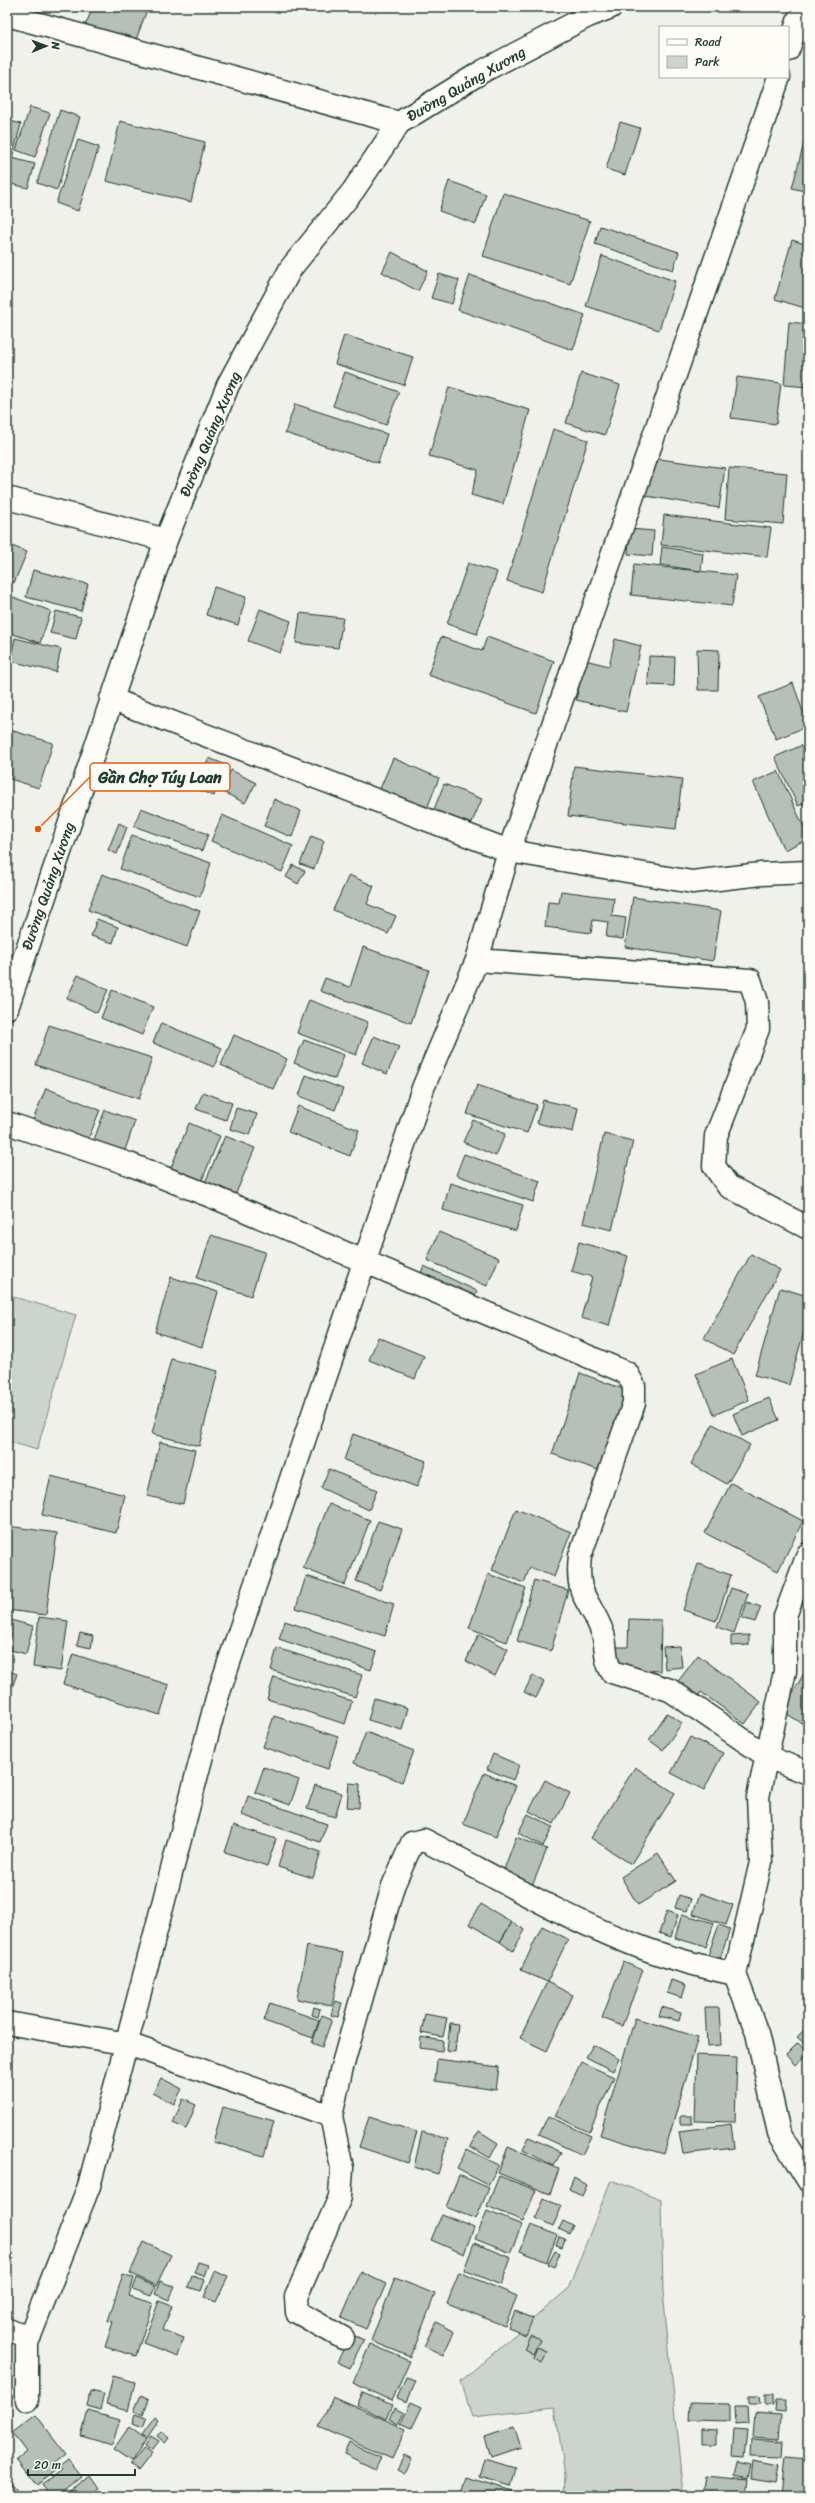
<svg xmlns="http://www.w3.org/2000/svg" width="815" height="2503" font-family="Sriracha,sans-serif">
	<style>
		.green { fill: #cdd3cd; stroke: #768880 }
		.building { fill: #b6bfb8; stroke: #1f3d34 }
		.lines { fill: none; stroke-linecap: round; stroke-linejoin: round }
		.minor-casing { stroke: #1f3d34; stroke-width: 25 }
		.minor { stroke: #fdfcf7; stroke-width: 22 }
		.labels { text-anchor: middle; stroke-width: 3.5; stroke-linejoin: round; paint-order: stroke }
		.street-label { font-size: 15px; fill: #1f3d34; stroke: #fdfcf7 }
		.leader { fill: none; stroke: #e8590c; stroke-width: 1.5 }
		.callout-dot { fill: #e8590c; stroke: #fdfcf7; stroke-width: 1.5 }
		.callout { fill: #fdfcf7; stroke: #e8590c; stroke-width: 1.5 }
		.callout-label { font-size: 16px; text-anchor: middle; font-weight: bold; fill: #1f3d34 }
	</style>
	<rect width="100%" height="100%" fill="#f0f1eb"/>
	<filter id="ink" filterUnits="userSpaceOnUse"><feTurbulence type="fractalNoise" baseFrequency=".025" numOctaves="2"/><feDisplacementMap in="SourceGraphic" scale="8" xChannelSelector="R" yChannelSelector="G"/><feConvolveMatrix kernelMatrix="1 2 1 2 8 2 1 2 1" color-interpolation-filters="sRGB"/></filter>
	<g filter="url(#ink)">
		<path class="green" d="M7 1295 76 1315 37 1450 7 1441Z
			M611 2180 661 2199 663 2292 682 2474 680 2496H564L565 2474 555 2408 472 2417 461 2381 568 2289Z"/>
		<path class="building" d="M93 7H148L134 45 85 26Z
			M30 107 50 113 35 157 16 150Z
			M60 110 80 117 57 190 37 183Z
			M7 120 21 124 12 158 35 164 28 188 7 183Z
			M120 121 205 142 191 202 106 181Z
			M620 122 640 128 625 175 606 169Z
			M808 128V192L792 188Z
			M78 140 99 147 78 211 56 203Z
			M449 181 486 194 476 224 439 211Z
			M503 193 590 221 570 284 483 256Z
			M600 226 679 252 673 270 595 244Z
			M792 240 808 245V309L775 299Z
			M392 252 428 271 418 291 382 272Z
			M602 256 675 281 659 330 586 306Z
			M439 274 459 280 452 304 431 298Z
			M470 275 585 315 573 350 458 310Z
			M789 322 808 324V387L784 385Z
			M344 335 413 357 404 385 335 364Z
			M345 372 399 392 386 425 333 406Z
			M581 373 620 385 605 435 566 423Z
			M737 377 781 383 776 424 731 418Z
			M449 387 530 410 503 504 471 495 478 470 429 456Z
			M295 404 387 434 378 463 285 433Z
			M553 429 588 440 542 592 507 581Z
			M652 458 725 468 719 508 646 496Z
			M729 468 787 473 783 524 725 519Z
			M664 515 771 528 767 557 661 545Z
			M630 529 654 531 652 556 628 554Z
			M7 544 27 552 14 583 7 580Z
			M662 547 703 553 701 571 660 565Z
			M468 563 497 572 477 634 447 624Z
			M634 564 736 575 732 606 631 595Z
			M33 570 88 584 81 611 26 597Z
			M214 587 246 597 238 625 206 615Z
			M7 595 51 611 40 643 7 632Z
			M260 609 291 621 280 653 248 641Z
			M56 611 81 617 76 639 50 633Z
			M300 613 343 618 338 648 296 643Z
			M441 637 482 651 487 637 554 661 536 713 428 675Z
			M15 638 61 649 56 672 10 661Z
			M615 639 641 646 626 712 576 700 585 660 609 666Z
			M697 649 719 650 718 690H698Z
			M649 656 675 657 674 686 648 685Z
			M793 683 808 726 776 739 759 697Z
			M7 729 53 743 39 788 7 778Z
			M805 744 808 751V802L798 806 775 757Z
			M209 758 226 765 214 796 196 789Z
			M393 758 439 778 426 811 379 791Z
			M574 766 682 779 676 829 568 816Z
			M231 770 256 783 245 803 221 791Z
			M778 771 808 836V839L784 850 753 782Z
			M444 784 482 799 470 827 433 812Z
			M274 799 301 811 292 837 264 826Z
			M141 808 208 834 202 851 134 826Z
			M222 815 293 846 282 872 211 841Z
			M119 823 127 827 117 854 108 850Z
			M132 835 211 863 200 897 120 869Z
			M311 836 324 841 314 869 300 864Z
			M293 865 305 871 298 884 286 877Z
			M102 874 200 911 187 947 88 910Z
			M349 875 374 886 367 904 396 916 388 934 333 910Z
			M561 891 614 898 612 916 626 918 623 939 606 937 608 922 593 920 591 933 545 927 548 902 559 903Z
			M633 897 721 911 713 961 625 947Z
			M97 919 118 927 113 943 91 936Z
			M363 947 429 970 411 1023 320 991 325 978 350 987Z
			M78 975 108 990 97 1013 67 998Z
			M112 990 153 1007 142 1035 101 1018Z
			M309 1000 368 1022 356 1055 297 1033Z
			M161 1023 222 1048 214 1067 153 1043Z
			M49 1025 152 1058 139 1099 36 1065Z
			M234 1035 287 1059 273 1089 221 1065Z
			M374 1036 399 1047 387 1074 362 1063Z
			M304 1040 344 1055 335 1079 294 1063Z
			M306 1075 343 1089 335 1110 299 1096Z
			M477 1085 537 1105 527 1133 467 1114Z
			M46 1088 100 1110 85 1147 31 1125Z
			M203 1092 232 1103 226 1120 196 1109Z
			M543 1100 578 1108 573 1132 537 1123Z
			M298 1106 359 1130 350 1156 288 1132Z
			M236 1108 257 1114 250 1135 230 1129Z
			M105 1110 135 1121 123 1156 92 1145Z
			M473 1120 505 1134 496 1156 463 1142Z
			M189 1123 220 1136 201 1183 170 1170Z
			M604 1134 633 1141 612 1230 583 1223Z
			M225 1136 255 1148 234 1198 204 1185Z
			M464 1154 540 1181 533 1202 456 1175Z
			M450 1183 523 1205 516 1231 443 1210Z
			M439 1232 499 1258 487 1286 427 1260Z
			M211 1235 265 1252 251 1296 197 1278Z
			M579 1242 628 1256 609 1326 581 1318 592 1277 571 1271Z
			M751 1254 780 1270 733 1355 704 1338Z
			M424 1266 477 1291 471 1305 418 1280Z
			M171 1277 218 1292 202 1347 155 1332Z
			M780 1288 808 1296V1317L789 1385 755 1375Z
			M378 1337 424 1356 415 1379 369 1360Z
			M171 1359 218 1371 199 1446 152 1434Z
			M732 1359 749 1400 714 1415 696 1374Z
			M580 1373 629 1391 601 1471 552 1454Z
			M769 1398 779 1420 742 1436 733 1414Z
			M713 1424 750 1445 727 1484 691 1464Z
			M353 1434 426 1461 417 1487 344 1460Z
			M160 1442 195 1450 183 1504 147 1496Z
			M329 1469 377 1490 369 1510 321 1488Z
			M51 1476 125 1495 116 1533 42 1515Z
			M731 1483 803 1521 778 1571 705 1533Z
			M329 1504 370 1520 345 1585 303 1568Z
			M516 1509 571 1532 554 1577 530 1567 524 1583 492 1570Z
			M378 1521 402 1529 380 1590 356 1581Z
			M8 1526 57 1533 46 1615 7 1610Z
			M698 1564 731 1575 716 1621 683 1610Z
			M488 1574 526 1588 507 1642 469 1628Z
			M306 1576 394 1604 385 1636 296 1608Z
			M534 1580 568 1590 551 1651 517 1641Z
			M731 1588 748 1594 734 1633 717 1627Z
			M747 1602 761 1607 755 1622 742 1618Z
			M39 1617 68 1621 61 1671 33 1667Z
			M7 1619 33 1626 26 1654 7 1649Z
			M629 1619 661 1620 660 1671 615 1669V1647H628Z
			M285 1621 377 1652 371 1670 279 1639Z
			M80 1633 93 1636 91 1648 77 1645Z
			M479 1634 508 1649 495 1676 466 1661Z
			M749 1635V1645L731 1646V1636Z
			M680 1646 682 1667 665 1669 663 1647Z
			M277 1648 362 1675 355 1697 271 1670Z
			M73 1654 169 1685 160 1715 63 1684Z
			M698 1655 761 1702 745 1724 701 1692 693 1703 673 1688Z
			M7 1670 17 1674 7 1701Z
			M806 1670 808 1671V1727L782 1711Z
			M533 1675 544 1682 536 1698 524 1692Z
			M274 1677 352 1701 345 1724 267 1699Z
			M374 1698 408 1708 402 1730 368 1720Z
			M667 1713 682 1723 663 1750 649 1740Z
			M274 1716 338 1737 328 1769 263 1747Z
			M366 1732 414 1751 402 1782 354 1763Z
			M690 1737 723 1753 704 1790 671 1773Z
			M493 1754 519 1765 513 1780 487 1769Z
			M264 1767 299 1780 290 1805 255 1792Z
			M635 1767 675 1793 631 1864 591 1838Z
			M484 1773 516 1786 496 1837 463 1824Z
			M545 1780 570 1793 554 1824 529 1811Z
			M349 1783 360 1784 359 1808 347 1807Z
			M315 1785 342 1793 335 1817 307 1809Z
			M248 1796 327 1824 320 1842 242 1815Z
			M528 1814 553 1827 543 1846 518 1833Z
			M234 1825 276 1839 267 1866 225 1852Z
			M516 1837 547 1849 533 1884 503 1872Z
			M286 1840 321 1852 313 1878 278 1867Z
			M658 1853 676 1881 638 1905 621 1877Z
			M700 1893 733 1905 726 1925 693 1914Z
			M679 1895 691 1899 687 1911 675 1908Z
			M481 1904 512 1922 500 1942 469 1924Z
			M667 1911 678 1915 671 1937 659 1933Z
			M682 1914 714 1923 706 1947 675 1938Z
			M512 1922 525 1930 513 1951 500 1942Z
			M719 1925 730 1929 720 1959 708 1955Z
			M542 1926 568 1939 547 1982 521 1970Z
			M307 1946 343 1953 332 2006 297 1999Z
			M623 1962 643 1970 622 2026 602 2018Z
			M671 1980 686 1985 682 1998 667 1993Z
			M547 1982 573 1995 547 2051 520 2038Z
			M335 2001 342 2003 338 2017 331 2015Z
			M270 2003 319 2020 313 2038 264 2021Z
			M314 2007 320 2009 318 2017 312 2015Z
			M662 2007 681 2013 679 2021 659 2016Z
			M705 2008H719L721 2045 707 2046Z
			M425 2014 447 2018 443 2037 421 2033Z
			M322 2015 332 2019 322 2047 312 2043Z
			M635 2018 698 2037 664 2154 600 2135Z
			M450 2023 458 2024 455 2052 447 2051Z
			M808 2026V2045L807 2046 797 2037Z
			M421 2037 443 2041 442 2051 420 2048Z
			M798 2043 808 2053 795 2065 786 2055Z
			M593 2045 619 2059 613 2071 586 2057Z
			M697 2055 737 2057 735 2122 695 2121Z
			M437 2059 499 2067 496 2090 435 2081Z
			M581 2062 614 2077 589 2132 555 2116Z
			M161 2078 182 2089 174 2104 153 2093Z
			M183 2099 196 2105 186 2129 173 2123Z
			M223 2107 274 2121 264 2156 213 2142Z
			M548 2116 591 2136 582 2155 539 2135Z
			M680 2116H692V2124H680Z
			M369 2117 417 2132 408 2163 359 2147Z
			M731 2124 734 2148 683 2154 679 2131Z
			M479 2131 498 2143 490 2158 470 2146Z
			M422 2132 448 2139 438 2174 414 2167Z
			M529 2137 561 2152 554 2166 523 2150Z
			M508 2147 559 2169 550 2194 498 2173Z
			M467 2149 499 2165 488 2185 457 2169Z
			M459 2175 489 2188 476 2219 446 2207Z
			M499 2176 536 2190 523 2221 487 2206Z
			M574 2177 587 2185 582 2196 569 2189Z
			M544 2199 562 2206 553 2226 536 2218Z
			M487 2211 522 2225 510 2253 475 2239Z
			M442 2214 474 2227 464 2254 431 2240Z
			M563 2221 573 2226 569 2234 559 2229Z
			M531 2225 557 2235 547 2262 520 2251Z
			M559 2237 565 2239 562 2247 556 2245Z
			M144 2242 171 2255 156 2286 130 2273Z
			M474 2243 511 2258 501 2285 464 2270Z
			M555 2251 560 2253 554 2267 548 2264Z
			M198 2262 208 2265 204 2276 194 2273Z
			M215 2271 228 2277 216 2302 204 2297Z
			M361 2272 386 2284 366 2329 341 2318Z
			M459 2272 517 2296 505 2326 447 2303Z
			M123 2274 134 2278 129 2296 153 2303 136 2356 105 2347 113 2322 108 2321Z
			M192 2276 205 2280 201 2291 188 2287Z
			M137 2278 155 2287 151 2296 133 2289Z
			M395 2278 435 2294 411 2357 371 2341Z
			M160 2281 175 2287 169 2300 155 2294Z
			M159 2301 172 2306 163 2330 184 2338 177 2356 143 2343Z
			M515 2311 533 2318 526 2335 508 2328Z
			M436 2322 454 2332 443 2355 424 2346Z
			M351 2334 364 2340 350 2368 337 2362Z
			M530 2335 540 2340 533 2354 524 2349Z
			M370 2344 410 2361 392 2401 353 2383Z
			M537 2347 547 2351 542 2363 533 2358Z
			M113 2376 135 2382 128 2411 106 2405Z
			M406 2378 416 2381 407 2402 397 2398Z
			M90 2391 104 2394 100 2410 87 2406Z
			M363 2392 392 2405 386 2419 357 2405Z
			M141 2395 149 2399 143 2415 134 2411Z
			M765 2395H773V2405H765Z
			M749 2396H759L760 2404H749Z
			M333 2397 406 2429 392 2459 319 2427Z
			M776 2400H786L785 2412 775 2411Z
			M411 2402 422 2407 412 2428 401 2423Z
			M690 2403 730 2404V2421L689 2420Z
			M735 2406H747L748 2423 736 2424Z
			M394 2408 404 2413 398 2424 389 2419Z
			M88 2411 120 2420 112 2445 81 2436Z
			M754 2413 781 2415 779 2439 752 2437Z
			M135 2414 146 2418 142 2428 132 2424Z
			M36 2415 66 2454 54 2464 57 2469 37 2485 17 2459 26 2452 12 2433Z
			M155 2417 159 2420 147 2438 142 2435Z
			M129 2427 146 2439 131 2462 113 2450Z
			M514 2427 521 2447 491 2457 485 2437Z
			M701 2429 716 2430V2445H701Z
			M734 2429 747 2430 744 2459 732 2458Z
			M161 2431 169 2438 165 2443 157 2436Z
			M151 2436 159 2441 152 2450 145 2445Z
			M751 2439 782 2441 781 2458 750 2457Z
			M349 2443 381 2457 375 2469 344 2454Z
			M144 2447 152 2453 138 2471 130 2465Z
			M404 2455 412 2459 405 2473 397 2469Z
			M785 2457 808 2459V2496H781Z
			M484 2459 516 2468 511 2486 479 2477Z
			M68 2460 82 2477 57 2496H50L42 2485 62 2470 59 2467Z
			M753 2462 779 2467 776 2483 751 2479Z
			M738 2463 751 2466 748 2479 735 2476Z
			M90 2475 99 2488 93 2493 95 2496H62Z
			M7 2476 17 2491 10 2496H7Z
			M706 2476 748 2480 746 2496H703Z
			M465 2477 514 2491 512 2496H459Z"/>
		<g class="lines">
			<g class="minor-casing">
				<path id="minor" d="M7 15 399 123
					M788 50 803 7
					M7 498 166 540
					M111 699 509 851 692 882 761 874 808 872
					M477 960 750 980 757 1002 758 1029 716 1136 714 1166 728 1186 808 1228
					M7 1008 166 540 228 385 291 268 353 191 399 123 483 71 588 16 611 7
					M7 1123 129 1164 218 1199 627 1373 634 1386V1403L580 1556C575 1600 591 1599 603 1634 607 1647 604 1660 612 1672L670 1690 768 1757 808 1773
					M735 1974 757 2033 779 2133 808 2180
					M7 2023 128 2044 331 2116
					M7 2330 30 2336
					M343 2338 297 2312 296 2297 340 2197 342 2168 331 2116 341 2071 393 1886 412 1843 424 1840C492 1875 559 1915 630 1943 664 1957 699 1966 735 1974L761 1862 758 1797 785 1671V1616L808 1554
					M27 2400V2343L89 2186 217 1698 423 1088 477 960 509 851 779 77"/>
			</g>
			<use href="#minor" class="minor"/>
		</g>
	</g>
	<g class="labels">
		<g class="street-label">
			<text transform="translate(466 84) rotate(-30)" y="5">Đường Quảng Xương</text>
			<text transform="translate(210 434) rotate(-67)" y="5">Đường Quảng Xương</text>
			<text transform="translate(48 886) rotate(-71)" y="5">Đường Quảng Xương</text>
		</g>
	</g>
	<path class="leader" d="M38 829L90 777"/>
	<circle class="callout-dot" cx="38" cy="829" r="4"/>
	<rect class="callout" x="90" y="763" width="140" height="28" rx="4"/>
	<g class="callout-label">
		<text x="160" y="783">Gần Chợ Túy Loan</text>
	</g>
	<rect width="815" height="2503" fill="none" stroke="#fdfcf7" stroke-width="24"/>
	<rect x="12" y="12" width="791" height="2479" fill="none" stroke="#1f3d34" stroke-width="1.5" filter="url(#ink)"/>
	<rect x="659" y="26" width="130" height="52" fill="#fdfcf7" stroke="#a4b0a9"/>
	<rect x="667" y="39" width="20" height="6" fill="#fdfcf7" stroke="#a4b0a9"/>
	<text x="695" y="46" font-size="12" fill="#1f3d34">Road</text>
	<rect x="667" y="56" width="20" height="12" fill="#cdd3cd" stroke="#a4b0a9"/>
	<text x="695" y="66" font-size="12" fill="#1f3d34">Park</text>
	<g transform="translate(46 46) rotate(89)" stroke="#fdfcf7" stroke-width="3" paint-order="stroke">
	<path d="M0-3L7 15L0 10L-7 15Z" fill="#1f3d34"/>
	<text y="-6" font-size="11" font-weight="bold" text-anchor="middle" fill="#1f3d34">N</text>
	</g>
	<path d="M28 2469v6h107v-6" fill="none" stroke="#1f3d34" stroke-width="2"/>
	<text x="34" y="2469" font-size="12" fill="#1f3d34" stroke="#fdfcf7" stroke-width="3" paint-order="stroke">20 m</text>
</svg>
